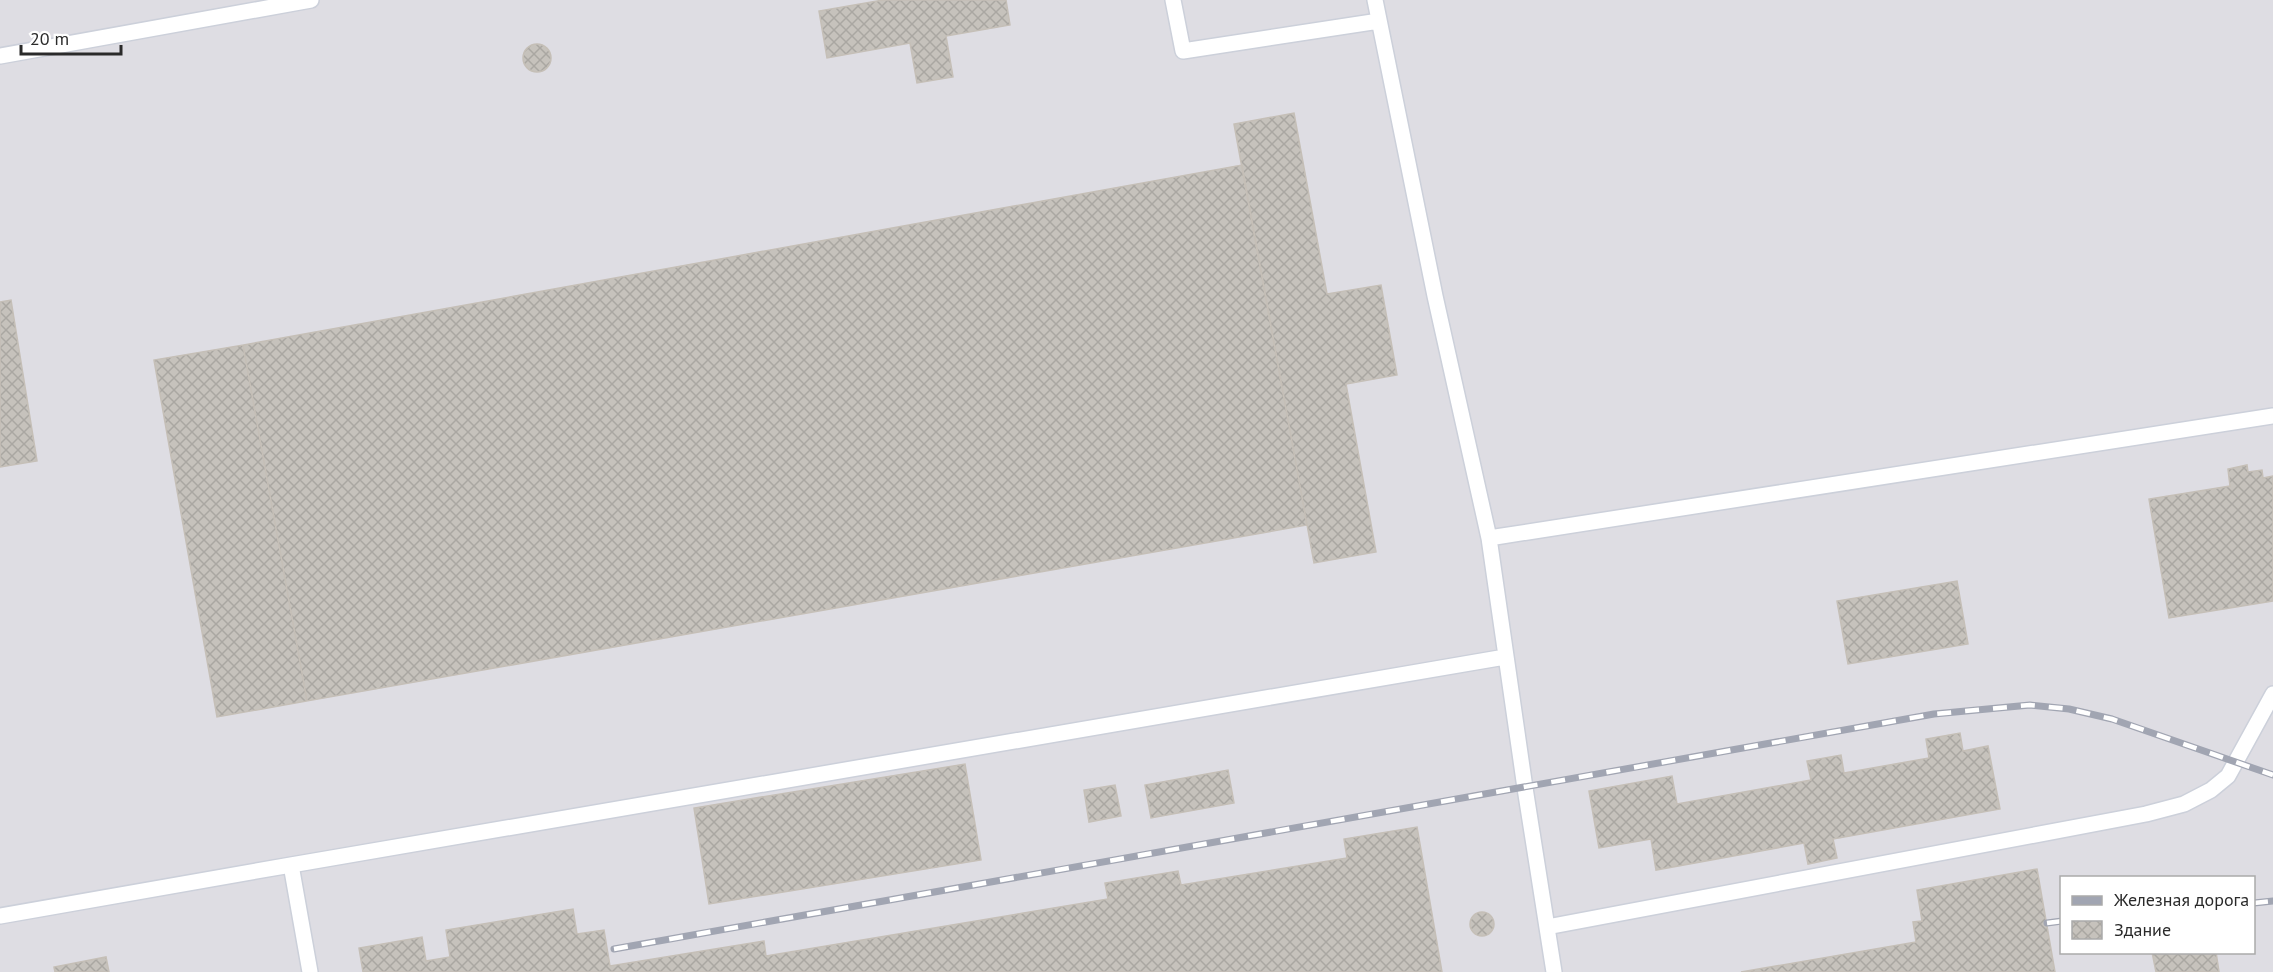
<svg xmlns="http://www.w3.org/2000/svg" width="2273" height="972" font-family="'PT Sans',sans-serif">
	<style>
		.industrial { fill: #dedde3; fill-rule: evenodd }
		.building { fill: url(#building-cross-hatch); stroke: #c5bfb7; stroke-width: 1.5 }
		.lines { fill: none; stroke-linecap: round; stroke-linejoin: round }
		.lane-casing { stroke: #ccd0da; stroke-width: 18 }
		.lane { stroke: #fff; stroke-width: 15 }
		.rail-casing { stroke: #a1a5b2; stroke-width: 7 }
		.rail { stroke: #fff; stroke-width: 4.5; stroke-dasharray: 14; stroke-linecap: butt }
	</style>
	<defs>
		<pattern id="building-cross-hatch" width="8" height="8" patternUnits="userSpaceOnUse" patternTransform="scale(1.5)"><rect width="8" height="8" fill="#c6c2bc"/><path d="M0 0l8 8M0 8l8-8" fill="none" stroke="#aaa7a2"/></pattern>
	</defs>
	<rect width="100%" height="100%" fill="#eae4dd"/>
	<path class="industrial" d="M0 0H2273V972H0ZM2062 878H2254V952H2062Z"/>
	<path class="building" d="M883 0H1006L1010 25 946 36 953 77 917 83 910 43 827 58 819 11Z
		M523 58a14 14 0 1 1 28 0a14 14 0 1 1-28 0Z
		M1294 113 1327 294 1381 285 1397 375 1346 384 1376 552 1314 563 1234 124Z
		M1242 165 1307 525 307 701 243 345Z
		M11 300 37 461 0 467V302Z
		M243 345 307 701 217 717 154 360Z
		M2247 465 2248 472 2262 470 2263 478 2273 476V601L2169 618 2149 499 2230 486 2228 469Z
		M1957 581 1968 644 1848 664 1837 601Z
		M1960 733 1963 751 1988 746 2000 809 1833 839 1837 858 1808 864 1804 843 1656 870 1651 839 1599 848 1589 791 1672 776 1677 804 1811 780 1807 761 1841 755 1844 773 1929 758 1926 739Z
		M965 764 981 860 709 904 694 808Z
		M1228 770 1234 803 1151 818 1145 785Z
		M1115 785 1121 816 1089 822 1084 790Z
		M1417 827 1442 972H363L359 948 422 937 426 961 450 957 446 930 573 909 577 934 604 930 610 966 764 941 766 956 1108 899 1105 883 1178 871 1181 885 1347 858 1344 839Z
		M2037 869 2055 972H1741L1916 942 1913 922 1922 921 1917 890Z
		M1470 924a12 12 0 1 1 24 0a12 12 0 1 1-24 0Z
		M2152 952H2216L2219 972H2156Z
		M106 957 109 972H55L54 967Z"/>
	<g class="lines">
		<g class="lane-casing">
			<path id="lane" d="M1173 0 1183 51 1379 21
				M1375 0 1435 296 1489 538
				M0 56 311 0
				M291 865 1505 657
				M0 916 291 865 310 972
				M1547 927 2146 814 2184 804 2211 790 2228 776 2273 694
				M1554 972 1525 788 1489 538 2273 416"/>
		</g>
		<use href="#lane" class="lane"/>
		<g class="rail-casing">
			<path id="rail" d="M2254 903 2273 901
				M2047 923 2062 921
				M614 949 1934 714 2030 705 2069 709 2112 719 2273 775"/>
		</g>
		<use href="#rail" class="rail"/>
	</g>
	<rect x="2060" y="876" width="195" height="78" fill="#ffffff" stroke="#aaaaaa" stroke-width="1.5"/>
	<rect x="2072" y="896" width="30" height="9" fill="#a1a5b2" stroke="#aaaaaa" stroke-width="1.5"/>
	<text x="2114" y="906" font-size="18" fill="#2a2a2a">Железная дорога</text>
	<rect x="2072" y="921" width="30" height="18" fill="url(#building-cross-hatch)" stroke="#aaaaaa" stroke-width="1.5"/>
	<text x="2114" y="936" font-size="18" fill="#2a2a2a">Здание</text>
	<path d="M21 45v9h100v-9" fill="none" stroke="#2a2a2a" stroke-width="3"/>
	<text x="30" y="45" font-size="18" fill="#2a2a2a" stroke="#ffffff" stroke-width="4.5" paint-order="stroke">20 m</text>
</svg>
